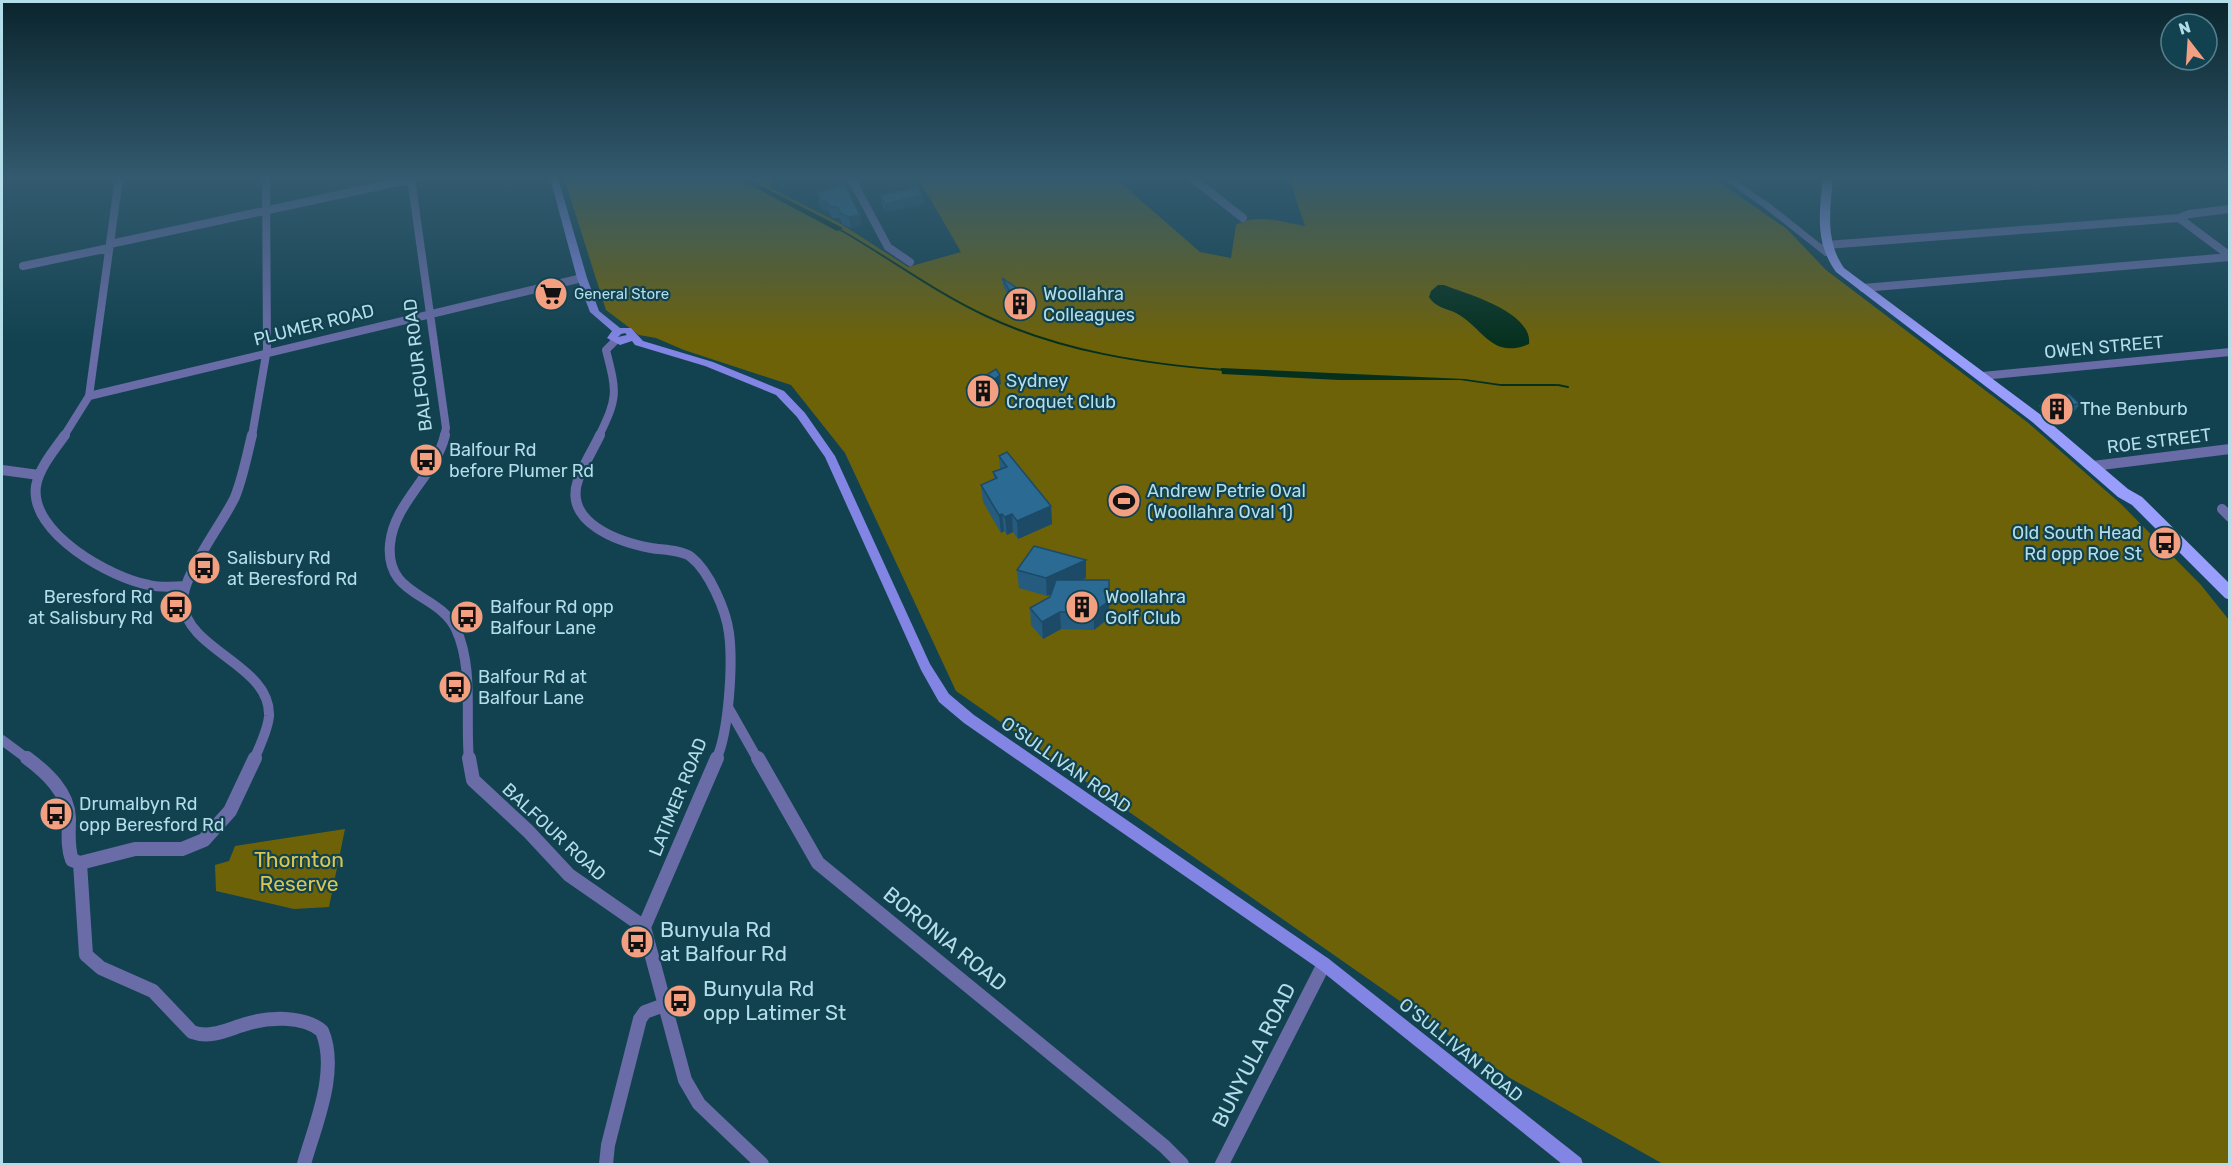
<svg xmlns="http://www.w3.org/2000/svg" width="2231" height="1166" font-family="Rubik,sans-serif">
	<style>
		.green { fill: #6e6209 }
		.water { fill: #06301e }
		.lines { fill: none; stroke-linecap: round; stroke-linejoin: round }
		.stream { stroke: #06301e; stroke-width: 2 }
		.minor-far2 { stroke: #696ca7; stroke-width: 8 }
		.minor-far1 { stroke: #696ca7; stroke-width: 10 }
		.minor { stroke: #696ca7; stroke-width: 14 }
		.tertiary { fill: #696ca7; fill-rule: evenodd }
		.secondary { fill: #8285e3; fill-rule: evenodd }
		.primary { fill: #999dfc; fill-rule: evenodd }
		.wall { fill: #245b7e }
		.shaded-wall { fill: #1d4a67 }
		.building { fill: #2a6a93; stroke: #1d4a67; stroke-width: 1.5 }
		.labels { text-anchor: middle; stroke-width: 4.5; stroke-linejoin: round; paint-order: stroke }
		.far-poi-label { font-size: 15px; fill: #b4ddea; stroke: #124250; text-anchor: start }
		.poi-label { font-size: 18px; fill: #b4ddea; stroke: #124250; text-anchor: start }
		.street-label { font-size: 18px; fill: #b4ddea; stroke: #124250 }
		.near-park-label { font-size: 21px; fill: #d9c651; stroke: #124250 }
		.near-poi-label { font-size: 21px; fill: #b4ddea; stroke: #124250; text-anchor: start }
		.near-street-label { font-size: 21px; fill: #b4ddea; stroke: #124250 }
	</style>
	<rect width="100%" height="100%" fill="#124250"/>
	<path class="green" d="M564 178H770L771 188 841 224 908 267 961 252 918 178H1115L1200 252 1231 258 1236 225C1257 213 1281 222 1305 226L1289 178H1713L1787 229 1826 270 2027 422 2121 504 2201 585 2229 620V1164H1663L1510 1078 956 691 845 453 791 385 684 350 656 338 639 335 606 310Z
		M345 829 329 907 294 909 216 891 215 865 229 861 235 846Z"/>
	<path class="water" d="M737 178H746L843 228 837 231Z
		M1438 285H1444C1467 294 1533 312 1529 344 1491 360 1484 328 1456 313 1446 308 1436 308 1429 297L1431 291Z
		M1221 368 1465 379 1500 384H1556L1560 386H1501L1460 380H1339L1222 374Z"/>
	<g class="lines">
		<path class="stream" d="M837 228C887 256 934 292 986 316 1060 351 1144 364 1225 370
			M1558 385 1568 387"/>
		<path class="minor-far2" d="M411 178 446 428 444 436
			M851 178 888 247 910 262
			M1192 178 1243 218
			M2179 218 2230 256
			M110 244 417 178
			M1826 245 2179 218 2189 214 2230 209
			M23 266 109 248
			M1863 288 2230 257
			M1982 376 2230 352
			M89 396 582 278
			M64 436 89 396 119 178
			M252 436 267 349 266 178
			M599 436C618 397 617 393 606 350L615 341"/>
		<path class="minor-far1" d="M65 435C54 450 39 468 36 486 29 533 111 578 149 585 161 588 174 587 186 586
			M252 435C247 455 243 477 235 497 223 523 181 576 183 603 187 651 271 665 269 716 268 730 259 747 254 760
			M445 435C436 475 394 502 390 544 385 597 438 592 456 629 474 668 465 718 469 760
			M600 435C593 450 583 465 578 480 563 523 619 542 651 548 662 550 682 550 691 557 709 571 726 610 729 633 733 664 729 732 716 760
			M2093 466 2230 449
			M2 470 39 475
			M2222 509 2230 517
			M728 707 758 760
			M2 740 29 760"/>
		<path class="minor" d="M27 758C47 773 68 792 69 818 69 833 67 846 72 860L80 863
			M469 758 473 780 528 831 569 875 644 927
			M717 758 644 927 685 1080 699 1104 762 1164
			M758 758 818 863 1164 1146 1182 1164
			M80 863 135 849H182L204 840 230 811 255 758
			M80 863 86 955 101 968 153 991 192 1032C211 1039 228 1029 246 1024 268 1017 303 1015 322 1031 339 1071 315 1125 304 1164
			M606 1164 608 1145 640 1019 645 1012 664 1005
			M1222 1164 1324 964"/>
		<path class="tertiary" d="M1722 178H1732L1769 203 1831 252V256H1825L1763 207Z"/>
		<path class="secondary" d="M550 178H558L587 278 599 311 620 328H631L643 341 713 362 784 391 805 413 835 456 930 664 949 694 974 715 1329 959 1581 1158 1583 1164H1562L1319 969 964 723 939 702 921 670 825 457 797 417 776 395 705 366 635 345 632 341 620 345 607 338 612 331 590 312 577 278ZM625 333 627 335 618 337 621 334Z"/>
		<path class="primary" d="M1823 178H1833C1830 209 1825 241 1844 268L2041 415 2128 489 2142 497 2230 584V600L2225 598 2132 505 2118 497 2031 421 1836 272C1815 243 1819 213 1823 178Z"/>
	</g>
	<path class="wall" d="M817 192 862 226 851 228 842 224 840 218H832L829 211 823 212 819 203Z
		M880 195H922L924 204 886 212 882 204Z
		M1002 278 1035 300 1036 309 1023 315 1018 312 1003 286Z
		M1001 384 975 403 967 397 966 388Z
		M2045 397 2080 404 2073 413 2051 415 2039 406Z
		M999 456 1051 506 1052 524 1018 539 1013 532 1007 535 1004 531 1001 533 983 502 981 485 994 479 993 472 1000 470Z
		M1017 570 1086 578 1081 580 1110 597 1109 618 1094 630 1061 629 1043 639 1031 625 1030 608 1050 597 1051 594 1047 596 1019 588Z"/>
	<path class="shaded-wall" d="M922 195 924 204 886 212 885 204Z
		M826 200 829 211 823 212 821 201Z
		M860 215 862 226 851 228 849 217Z
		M1035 300 1036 309 1023 315 1022 306Z
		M1000 375 1001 384 975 403 974 394Z
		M1051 506 1052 524 1018 539 1017 521Z
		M1002 514 1004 531 1001 533 999 515Z
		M1012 514 1013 532 1007 535 1005 517Z
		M1086 560V578L1047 596 1046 578Z
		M1109 580V618L1094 630V612Z
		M1060 612 1061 629 1043 639 1042 622Z"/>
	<path class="building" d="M845 186 860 215 849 217 840 213 838 207H830L826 200 821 201 817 192Z
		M918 187 922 195 885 204 880 195Z
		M1002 278 1035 300 1022 306 1017 303Z
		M996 369 1000 375 974 394 966 388Z
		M2069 394 2080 404 2058 406 2045 397Z
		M1007 452 1051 506 1017 521 1012 514 1005 517 1002 514 999 515 981 485 997 478 993 472 1007 467 999 456Z
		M1034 546 1086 560 1046 578 1017 570Z
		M1056 580H1109V601L1094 612H1060L1042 622 1030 608 1050 597Z"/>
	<linearGradient id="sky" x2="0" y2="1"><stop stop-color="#0a242c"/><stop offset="0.52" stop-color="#335a6f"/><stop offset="1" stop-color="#335a6f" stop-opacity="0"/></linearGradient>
	<rect width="2231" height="342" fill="url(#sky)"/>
	<defs>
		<g id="supermarket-disc" transform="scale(1.725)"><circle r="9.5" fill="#f3a082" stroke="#124250"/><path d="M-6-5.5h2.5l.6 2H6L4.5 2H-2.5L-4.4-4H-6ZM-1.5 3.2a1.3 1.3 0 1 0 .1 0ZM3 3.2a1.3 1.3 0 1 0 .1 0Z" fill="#111"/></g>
		<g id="building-disc" transform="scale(1.725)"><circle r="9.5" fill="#f3a082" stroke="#124250"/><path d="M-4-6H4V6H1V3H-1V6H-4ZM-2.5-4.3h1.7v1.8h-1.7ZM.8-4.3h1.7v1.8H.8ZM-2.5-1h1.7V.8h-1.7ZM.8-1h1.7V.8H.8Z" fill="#111"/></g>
		<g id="bus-disc" transform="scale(1.725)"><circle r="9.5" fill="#f3a082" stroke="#124250"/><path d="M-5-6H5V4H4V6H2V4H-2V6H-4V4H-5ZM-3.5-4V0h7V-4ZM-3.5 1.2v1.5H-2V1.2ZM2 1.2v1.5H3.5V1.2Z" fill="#111"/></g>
		<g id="stadium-disc" transform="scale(1.725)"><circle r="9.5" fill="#f3a082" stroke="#124250"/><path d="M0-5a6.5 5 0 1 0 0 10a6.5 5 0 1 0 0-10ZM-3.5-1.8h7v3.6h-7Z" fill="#111"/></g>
	</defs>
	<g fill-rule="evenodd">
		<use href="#supermarket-disc" x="551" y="294"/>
		<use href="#building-disc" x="1020" y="304"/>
		<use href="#building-disc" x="983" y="391"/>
		<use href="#building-disc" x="2057" y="409"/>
		<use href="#bus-disc" x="426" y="460"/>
		<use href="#stadium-disc" x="1124" y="501"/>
		<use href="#bus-disc" x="2165" y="543"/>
		<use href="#bus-disc" x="204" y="568"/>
		<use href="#bus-disc" x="176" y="607"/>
		<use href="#building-disc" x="1082" y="607"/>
		<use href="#bus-disc" x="467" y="617"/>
		<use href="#bus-disc" x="455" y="687"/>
		<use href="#bus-disc" x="56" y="814"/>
		<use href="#bus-disc" x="637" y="942"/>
		<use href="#bus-disc" x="680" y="1001"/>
	</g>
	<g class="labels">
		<g class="far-poi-label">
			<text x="574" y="299">General Store</text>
		</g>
		<g class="poi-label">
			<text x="1043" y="300">Woollahra<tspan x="1043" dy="21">Colleagues</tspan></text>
			<text x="1006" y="387">Sydney<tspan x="1006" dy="21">Croquet Club</tspan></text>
			<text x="2080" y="415">The Benburb</text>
			<text x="449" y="456">Balfour Rd<tspan x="449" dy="21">before Plumer Rd</tspan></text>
			<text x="1147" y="497">Andrew Petrie Oval<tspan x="1147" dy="21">(Woollahra Oval 1)</tspan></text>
			<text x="2142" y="539" text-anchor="end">Old South Head<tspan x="2142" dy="21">Rd opp Roe St</tspan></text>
			<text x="227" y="564">Salisbury Rd<tspan x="227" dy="21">at Beresford Rd</tspan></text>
			<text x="153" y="603" text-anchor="end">Beresford Rd<tspan x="153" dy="21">at Salisbury Rd</tspan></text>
			<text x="1105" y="603">Woollahra<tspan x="1105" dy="21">Golf Club</tspan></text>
			<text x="490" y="613">Balfour Rd opp<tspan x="490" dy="21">Balfour Lane</tspan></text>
			<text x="478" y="683">Balfour Rd at<tspan x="478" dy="21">Balfour Lane</tspan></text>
			<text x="79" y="810">Drumalbyn Rd<tspan x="79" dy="21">opp Beresford Rd</tspan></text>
		</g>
		<g class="street-label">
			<text transform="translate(314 325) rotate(-14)" y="6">PLUMER ROAD</text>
			<text transform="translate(2104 347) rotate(-5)" y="6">OWEN STREET</text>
			<text transform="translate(418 365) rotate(-97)" y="6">BALFOUR ROAD</text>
			<text transform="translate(2159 441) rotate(-7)" y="6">ROE STREET</text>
			<text transform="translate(1066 765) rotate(35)" y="6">O'SULLIVAN ROAD</text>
			<text transform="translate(678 797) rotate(-68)" y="6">LATIMER ROAD</text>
			<text transform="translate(554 832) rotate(43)" y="6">BALFOUR ROAD</text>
			<text transform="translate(1461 1050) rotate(39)" y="6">O'SULLIVAN ROAD</text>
		</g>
		<g class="near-park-label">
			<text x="299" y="867">Thornton<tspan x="299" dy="24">Reserve</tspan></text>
		</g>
		<g class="near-poi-label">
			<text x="660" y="937">Bunyula Rd<tspan x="660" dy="24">at Balfour Rd</tspan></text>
			<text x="703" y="996">Bunyula Rd<tspan x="703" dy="24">opp Latimer St</tspan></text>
		</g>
		<g class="near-street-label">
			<text transform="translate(945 939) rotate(39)" y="7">BORONIA ROAD</text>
			<text transform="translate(1254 1055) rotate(-63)" y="7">BUNYULA ROAD</text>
		</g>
	</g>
	<rect width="2231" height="1166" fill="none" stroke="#b4ddea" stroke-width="6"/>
	<g transform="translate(2189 42) rotate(343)"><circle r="28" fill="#124250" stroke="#53808e" stroke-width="1.5"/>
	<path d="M0-4.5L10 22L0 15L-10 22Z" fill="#f3a082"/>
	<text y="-9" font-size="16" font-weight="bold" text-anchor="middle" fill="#b4ddea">N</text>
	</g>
</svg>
